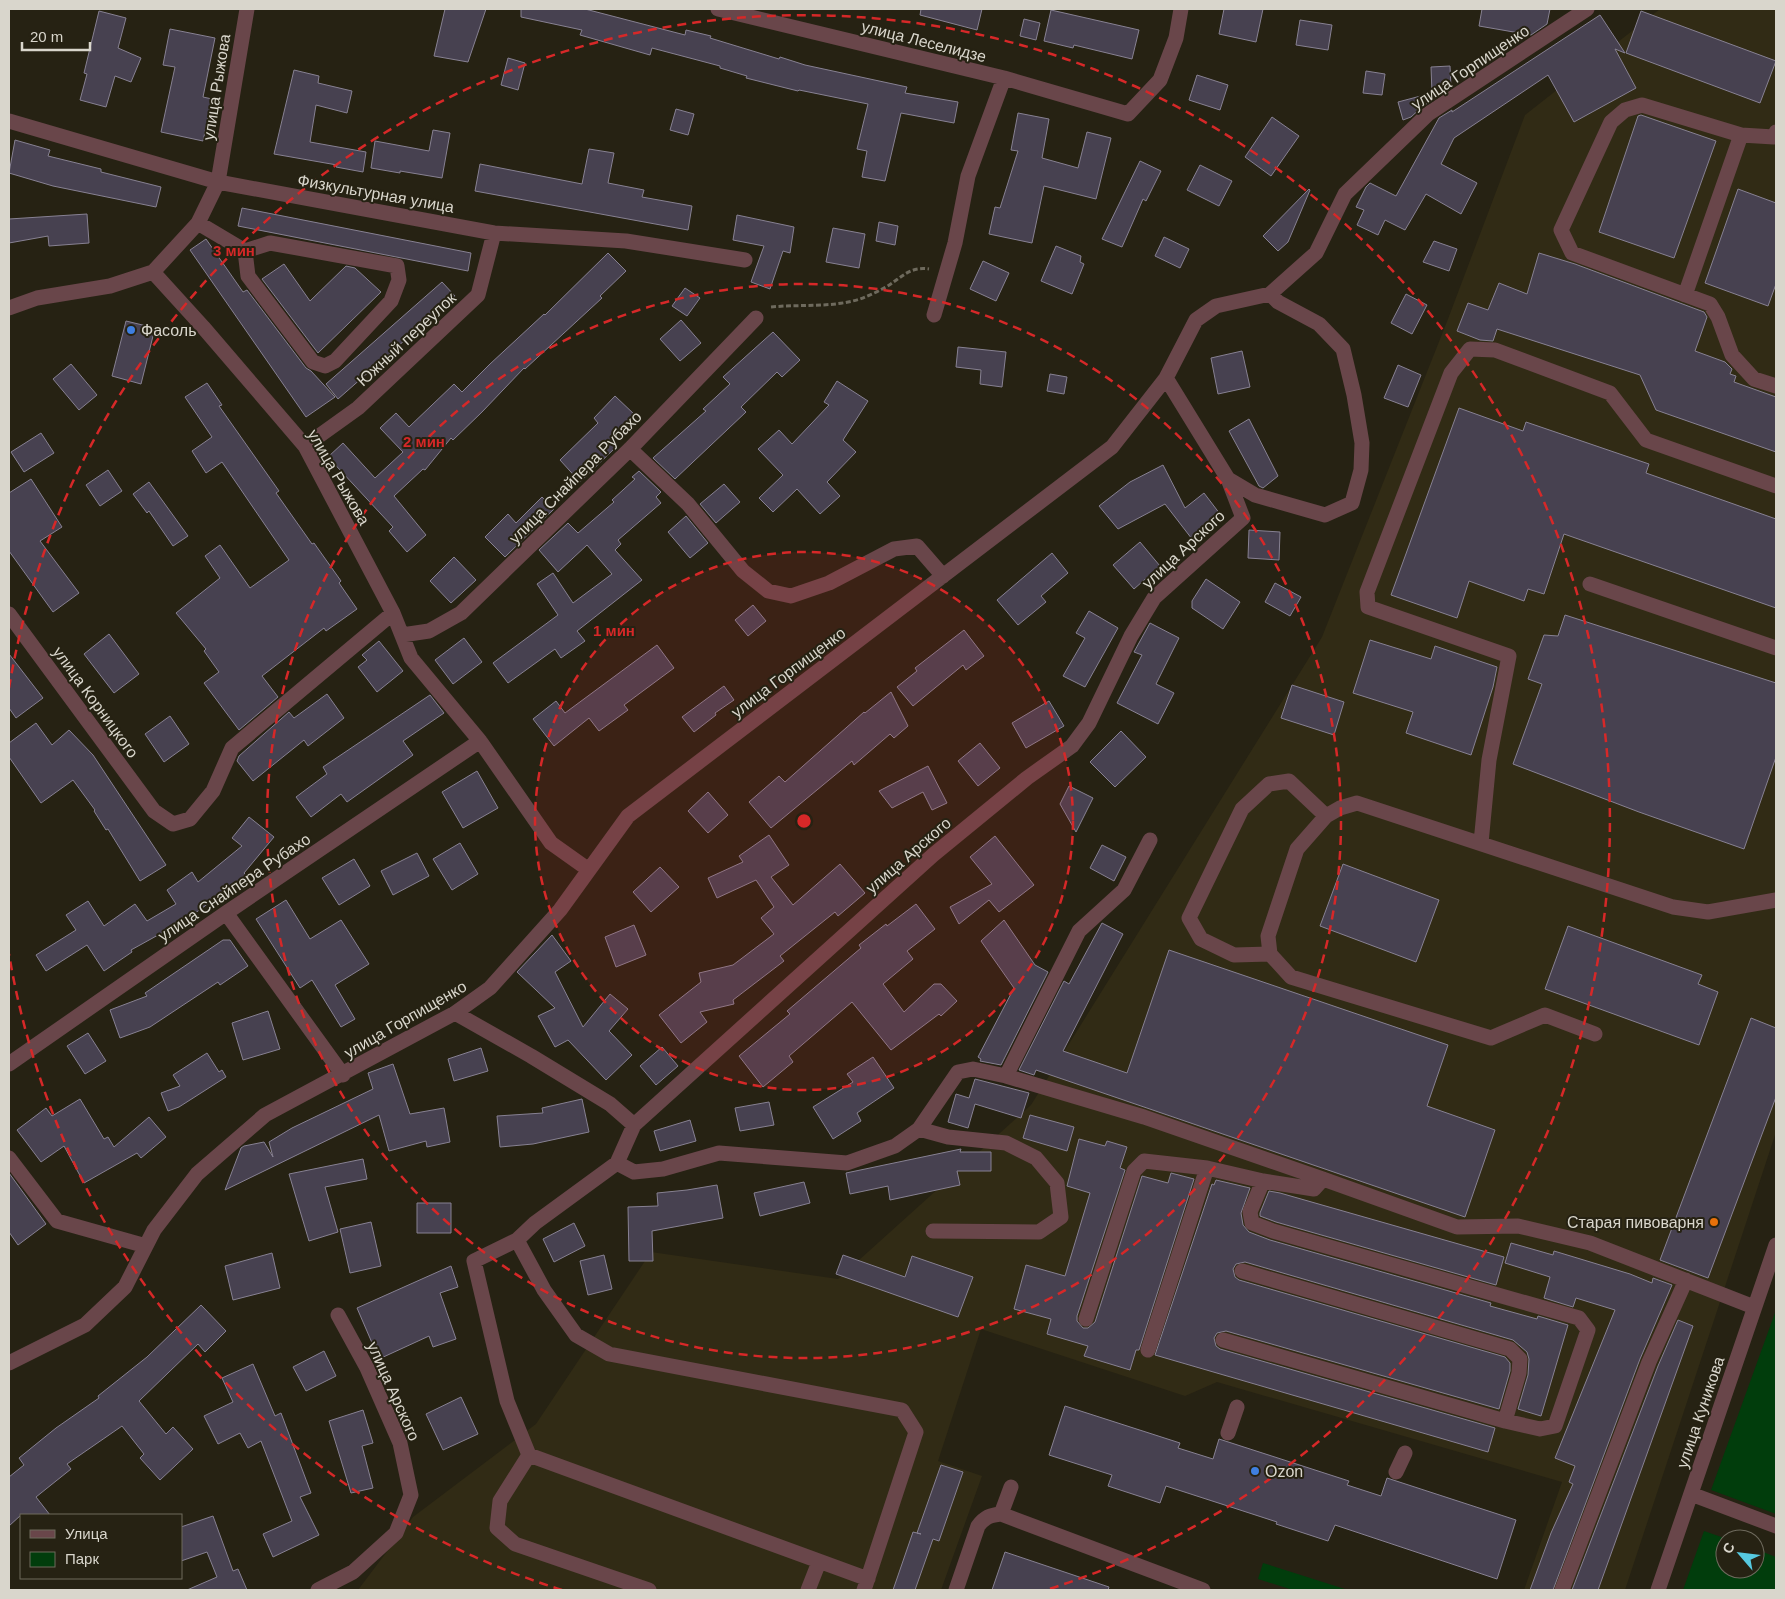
<svg xmlns="http://www.w3.org/2000/svg" width="1785" height="1599" font-family="Helvetica,sans-serif">
	<style>
		.built { fill: #312b15 }
		.green { fill: #013d0c }
		.building { fill: #474150; stroke: #878192 }
		.lines { fill: none; stroke-linecap: round; stroke-linejoin: round }
		.path { stroke: #6e6a5d; stroke-width: 3; stroke-dasharray: 5 2.5; stroke-linecap: butt }
		.minor { stroke: #69464a; stroke-width: 15 }
		.ring { fill: none; stroke: #d62828; stroke-width: 2.5; stroke-dasharray: 9 6 }
		.shop-dot { fill: #3f7fe0; stroke: #262213; stroke-width: 2 }
		.food-dot { fill: #e8710a; stroke: #262213; stroke-width: 2 }
		.labels { text-anchor: middle; stroke-width: 4; stroke-linejoin: round; paint-order: stroke }
		.street-label { font-size: 16px; fill: #d9d6cc; stroke: #262213 }
		.poi-label { font-size: 16px; fill: #d9d6cc; stroke: #262213; text-anchor: start }
		.centre { fill: #d62828; stroke: #262213; stroke-width: 2.5 }
		.ring-label { font-size: 15px; text-anchor: middle; font-weight: bold; fill: #d62828; stroke: #262213; stroke-width: 4; stroke-linejoin: round; paint-order: stroke }
	</style>
	<rect width="100%" height="100%" fill="#262213"/>
	<path class="built" d="M1660 9H1776V1132L1625 1590H1524L1562 1482 1217 1382 1185 1396 981 1329 938 1461 982 1476 941 1590H358L413 1517 536 1424 651 1252 838 1279 1031 1105 1322 637 1448 319 1525 115Z"/>
	<path class="green" d="M1776 1310V1514L1711 1490Z
		M1704 1531 1727 1539H1725V1569H1755V1549L1776 1557V1590H1683Z
		M1263 1563 1348 1590H1293L1258 1579Z"/>
	<path class="building" d="M445 9H486L468 62 434 56Z
		M521 9H585L685 35 686 30 711 36 710 38 779 59 780 57 805 65 907 87 905 93 958 102 954 123 901 113 885 181 862 177 867 151 857 149 868 104 799 90 798 91 746 78 747 76 720 68V66L652 48 650 55 580 35 582 30 521 17Z
		M921 9H982L977 30 920 15Z
		M1224 9H1263L1256 42 1219 34Z
		M1482 9H1550L1547 24 1531 35 1479 26Z
		M1051 10 1139 30 1132 59 1074 45 1073 48 1044 41Z
		M99 11 126 18 118 48 141 58 131 82 115 76 106 107 80 100 87 74 84 73Z
		M1641 11 1776 61 1760 103 1626 53Z
		M1600 15 1625 53 1615 49 1636 88 1574 122 1548 75 1454 138 1441 164 1477 183 1461 214 1426 194 1405 230 1385 220 1378 235 1357 225 1364 210 1356 207 1366 187 1370 183 1396 196 1439 118 1452 110V112Z
		M1024 19 1040 23 1036 40 1020 36Z
		M1300 20 1332 25 1328 50 1296 45Z
		M170 29 215 38 203 97 212 99 203 141 161 132 175 67 163 65Z
		M508 58 525 63 518 90 501 85Z
		M1450 66 1451 88 1423 106 1411 117 1403 120 1398 102 1432 93 1431 67Z
		M294 70 319 76 318 83 352 91 347 113 316 105 310 142 366 152 363 172 336 167 337 165 274 154Z
		M1366 71 1385 74 1382 95 1363 93Z
		M1197 75 1228 85 1220 110 1189 100Z
		M676 109 694 114 688 135 670 130Z
		M1018 113 1049 119 1042 158 1078 168 1087 132 1111 138 1096 199 1044 186 1032 243 989 234 995 207 1000 208 1018 151 1011 150Z
		M1641 115 1716 141 1674 258 1599 232 1638 116Z
		M1272 117 1299 136 1271 176 1245 157Z
		M433 130 450 133 442 178 400 171V173L371 168 375 141 429 151Z
		M15 140 50 150 48 156 101 169V172L161 187 156 207 53 186 9 173Z
		M589 149 614 153 608 183 644 190 642 197 692 206 688 230 475 191 480 164 582 184Z
		M1140 161 1161 171 1146 201 1143 199 1122 247 1102 239Z
		M1200 165 1232 181 1219 206 1187 190Z
		M1309 189 1310 190 1288 242 1278 251 1263 236Z
		M1738 189 1776 203V284L1768 306 1705 283Z
		M242 208 471 253 468 271 238 226Z
		M87 214 89 243 49 246 48 236 9 243V219Z
		M737 215 794 227 790 253 783 251 770 289 751 282 764 246 733 240Z
		M879 222 898 226 895 245 876 241Z
		M833 228 865 234 859 268 826 262Z
		M1164 237 1189 249 1180 268 1155 256Z
		M206 239 243 292 247 290 306 368 311 371 335 397 306 417 190 250Z
		M1434 241 1457 249 1449 271 1423 262Z
		M1056 246 1081 256 1080 262 1084 264 1072 294 1041 281Z
		M608 253 626 271 600 296 602 298 525 369 524 368 482 412 453 440 451 438 425 470 423 469 394 496 426 535 407 552 389 531 393 527 328 457 343 443 375 478 403 452 380 428 396 413 409 427 454 384 462 392 490 364 544 314 545 315Z
		M1539 253 1575 264 1704 312 1707 317 1695 351 1725 362 1732 369 1730 374 1736 376 1734 382 1776 397V452L1656 410 1640 375 1497 329 1493 341 1480 340 1457 331 1468 303 1488 310 1499 283 1527 294Z
		M983 261 1009 273 996 301 970 289Z
		M284 264 310 301 346 266 355 268 381 292 318 353 262 279Z
		M442 282 455 296 338 399 326 384Z
		M685 288 700 298 687 316 672 306Z
		M1406 294 1427 305 1412 334 1391 323Z
		M681 320 701 343 680 361 660 339Z
		M126 321 155 328 141 384 112 376Z
		M773 332 800 360 782 377 777 372 741 407 746 412 675 479 653 458 706 411 703 409 730 384 723 377Z
		M958 347 1006 352 1002 387 980 384 981 370 956 367Z
		M1242 351 1250 387 1218 394 1211 358Z
		M71 364 97 395 79 410 53 379Z
		M1398 365 1421 375 1408 407 1384 398Z
		M1050 374 1067 377 1064 394 1047 391Z
		M837 381 868 401 843 440 856 452 827 482 840 496 820 514 797 489 773 512 759 498 783 475 758 449 779 430 792 444 829 405 824 402Z
		M207 383 222 405 219 406 279 491 276 493 312 544 314 543 341 581 339 583 357 609 326 631 324 628 262 676 278 697 239 730 204 683 219 672 204 651 206 649 176 613 220 578 205 556 220 545 250 588 289 560 222 462 206 473 192 451 212 437 185 397Z
		M615 396 635 415 610 441 616 447 580 482 560 460 598 423 594 418Z
		M1459 408 1523 431 1526 422 1649 464 1646 473 1776 519V608L1564 534 1544 594 1528 589 1524 601 1469 581 1457 618 1391 595Z
		M1249 419 1278 476 1263 488 1259 486 1229 431Z
		M41 433 54 453 24 472 11 452Z
		M1163 465 1185 508 1204 493 1220 514 1192 539 1165 504 1118 529 1099 506 1130 482Z
		M108 470 122 491 100 506 86 485Z
		M639 471 661 492 656 497 661 503 618 540 621 544 615 550 642 580 577 631 585 641 561 658 555 649 508 683 493 663 558 615 537 584 553 573 573 603 612 574 587 545 558 572 539 550 568 523 578 533 614 502 612 500 635 479 632 477Z
		M31 479 62 527 40 541 79 593 53 612 9 551V493Z
		M149 482 188 536 173 546 149 511 147 513 133 494Z
		M724 484 740 502 716 523 700 504Z
		M542 497 554 509 505 557 485 537 508 514 516 523Z
		M686 516 708 543 690 558 668 532Z
		M1249 530 1280 532 1279 560 1248 558Z
		M1140 542 1160 566 1134 589 1113 565Z
		M1052 553 1068 573 1041 596 1046 602 1018 625 997 600Z
		M454 557 476 580 451 603 430 581Z
		M1206 579 1240 602 1223 629 1192 608V601Z
		M1275 583 1301 597 1290 616 1265 602Z
		M753 605 766 621 748 636 735 620Z
		M1089 611 1118 628 1085 687 1063 676 1085 638 1076 633Z
		M1565 615 1776 683V757L1744 849 1639 812 1513 764 1542 684 1528 679 1544 635 1558 636Z
		M1150 623 1179 638 1156 684 1174 693 1158 724 1117 703 1142 655 1134 652Z
		M964 630 984 656 966 670 963 665 913 706 897 687 917 671 915 668Z
		M109 634 139 674 114 693 84 654Z
		M464 638 482 662 453 684 435 660Z
		M1370 640 1431 659 1435 646 1497 667 1493 687 1471 755 1406 733 1413 712 1353 693Z
		M379 641 403 671 377 692 358 667 367 660 362 655Z
		M657 645 674 668 624 705 628 710 599 731 589 718 554 746 533 719 556 701 565 713Z
		M9 654 43 698 16 718 9 708Z
		M1292 685 1344 702 1334 735 1281 718Z
		M724 686 734 700 715 713 716 715 694 732 682 717Z
		M891 692 908 726 894 738 890 734 854 765 852 761 771 828 749 802 779 776 785 782 864 712 865 713Z
		M327 694 344 718 308 746 304 740 253 781 237 761 239 756 289 712 294 718Z
		M430 695 444 713 403 741 413 755 347 802 341 794 311 817 296 797 327 774 323 767Z
		M1049 701 1064 726 1026 748 1012 723Z
		M170 716 189 744 164 762 145 734Z
		M36 723 52 745 69 730 93 755 166 865 140 881 108 829 106 830 94 811 95 810 73 780 41 803 9 757V743Z
		M1121 731 1146 757 1115 787 1090 762Z
		M980 743 1000 768 978 786 958 761Z
		M928 766 947 803 932 810 923 792 892 808 879 791Z
		M477 771 498 808 463 828 442 792Z
		M1069 786 1093 798 1076 832 1060 804Z
		M708 792 728 815 708 833 688 811Z
		M249 817 274 837 244 873 248 877 223 898 220 895 187 919 131 950 132 952 104 971 87 945 46 971 36 955 76 930 66 915 88 901 104 926 135 904 147 921 176 904 167 890 192 872 198 882 242 846 232 838Z
		M769 835 789 865 771 877 793 905 840 864 865 893 838 916 835 912 780 956 784 961 733 1000 734 1004 700 1012 707 1022 681 1043 659 1015 701 982 699 973 733 965 774 934 761 918 774 907 756 880 717 898 708 878 743 862 739 856Z
		M995 836 1034 885 999 912 989 900 959 924 950 907 992 884 970 857Z
		M460 843 478 874 452 890 433 859Z
		M1102 845 1126 857 1114 881 1090 868Z
		M417 853 429 876 393 895 381 871Z
		M354 859 370 886 339 905 322 878Z
		M1343 864 1439 900 1416 962 1320 926Z
		M660 867 679 887 651 912 633 892Z
		M286 900 310 939 341 920 369 964 335 985 355 1019 341 1027 312 980 300 988 256 919Z
		M916 904 935 929 907 951 913 959 883 984 904 1012 934 984H941L957 1001 941 1016 939 1014 891 1050 852 1002 789 1056 793 1062 763 1087 739 1056 790 1014 787 1011 861 948 859 945 886 924 887 926Z
		M1004 920 1035 965 1048 972 1001 1065 980 1061 981 1059 978 1057 1014 988 981 941Z
		M1102 923 1123 934 1063 1051 1127 1073 1169 950 1448 1045 1427 1106 1495 1130 1465 1217 1036 1070 1034 1075 1019 1070 1064 981 1069 984Z
		M634 925 646 955 616 967 605 937Z
		M1568 926 1702 975 1698 984 1718 992 1699 1045 1545 989Z
		M552 935 571 961 555 972 583 1027 610 994 628 1009 609 1031 632 1055 606 1080 568 1040 555 1047 538 1016 555 1008 517 972Z
		M223 940H230L248 966 220 985 218 982 150 1027 120 1038 110 1010 147 996 145 993Z
		M268 1011 280 1049 243 1060 232 1023Z
		M1751 1018 1776 1028V1097L1708 1278 1660 1260Z
		M88 1033 106 1061 85 1074 67 1046Z
		M662 1047 678 1066 656 1085 640 1066Z
		M481 1048 488 1071 454 1081 448 1059Z
		M207 1053 219 1072 222 1070 226 1077 179 1107 168 1111 161 1093 180 1086 173 1075Z
		M873 1057 894 1088 857 1113 861 1121 833 1139 813 1107 853 1082 847 1074Z
		M393 1064 410 1114 444 1108 450 1142 427 1147 426 1141 389 1151 379 1115 225 1190 241 1148 244 1146 264 1142 273 1157 269 1142 292 1128 373 1089 368 1073Z
		M975 1079 1029 1093 1021 1118 975 1104 968 1128 948 1122 956 1094 969 1098Z
		M80 1099 104 1139 108 1137 114 1147 149 1117 166 1137 141 1158 137 1153 84 1183 64 1146 41 1162 17 1130 46 1108 52 1116Z
		M582 1099 589 1132 533 1144 500 1147 497 1116 543 1113 542 1108Z
		M769 1102 774 1125 740 1131 735 1108Z
		M1030 1115 1074 1127 1067 1151 1023 1138Z
		M690 1120 696 1141 660 1151 654 1131Z
		M1079 1139 1105 1146 1107 1141 1127 1147 1120 1168 1125 1170 1077 1316V1321L1083 1328H1088L1095 1322 1142 1176 1168 1183 1171 1173 1194 1179 1139 1350H1136L1130 1370 1084 1356 1088 1346 1047 1334 1051 1319 1014 1309 1026 1265 1065 1276 1090 1193 1067 1186Z
		M961 1149 960 1152H991V1171H957L960 1185 890 1200 888 1186 850 1194 846 1173Z
		M363 1159 367 1179 325 1187 338 1232 309 1241 289 1174Z
		M9 1173 46 1224 18 1245 9 1232Z
		M1216 1180 1250 1188 1241 1213 1243 1225 1249 1232 1270 1240 1491 1303 1490 1306 1537 1319 1538 1316 1568 1325 1541 1416 1518 1409 1528 1375 1529 1359 1527 1352 1513 1340 1245 1262 1236 1264 1233 1269 1235 1277 1239 1280 1505 1357 1510 1363V1371L1499 1409 1226 1331 1217 1333 1214 1338 1216 1346 1220 1349 1495 1428 1488 1452 1155 1355 1212 1184 1214 1185Z
		M804 1182 810 1203 760 1216 754 1193Z
		M717 1185 723 1218 652 1231 653 1261H629L628 1207 658 1206 657 1193 687 1190Z
		M1269 1191 1280 1193 1504 1257 1496 1285 1276 1222 1260 1216V1213Z
		M417 1203H451V1233H417Z
		M371 1222 381 1266 350 1273 340 1229Z
		M574 1223 585 1246 554 1262 543 1239Z
		M1511 1243 1553 1255 1554 1251 1630 1274 1652 1283 1653 1278 1672 1285 1640 1359 1553 1590H1530L1551 1533 1573 1484 1569 1482 1575 1466 1555 1458 1615 1310 1576 1298 1573 1307 1544 1298 1550 1277 1505 1263Z
		M272 1253 280 1288 233 1300 225 1266Z
		M604 1255 612 1289 588 1295 580 1261Z
		M843 1255 905 1277 912 1256 973 1277 958 1317 836 1274Z
		M451 1266 458 1287 440 1293 456 1339 433 1347 429 1336 379 1359 357 1308Z
		M201 1305 226 1331 205 1352 198 1344 139 1401 166 1434 173 1427 193 1449 160 1480 140 1458 144 1454 122 1426 67 1464 71 1469 36 1497 50 1515H21L9 1526V1477L24 1465 19 1458 56 1428 99 1398 98 1396 147 1357Z
		M1678 1320 1693 1326 1598 1590H1572L1658 1366Z
		M324 1351 336 1376 306 1391 293 1367Z
		M253 1364 275 1416 281 1413 311 1493 300 1497 319 1535 273 1557 263 1534 292 1521 261 1441 248 1448 240 1433 218 1444 204 1416 233 1402 222 1378Z
		M461 1397 478 1434 443 1450 426 1414Z
		M1065 1406 1180 1443 1178 1448 1213 1459 1219 1439 1349 1481 1347 1485 1381 1496 1387 1478 1516 1520 1497 1579 1335 1525 1328 1541 1276 1524 1277 1522 1166 1486 1160 1503 1108 1486 1112 1475 1049 1455Z
		M363 1410 373 1443 362 1446 373 1488 351 1493 329 1421Z
		M941 1465 963 1472 939 1541 933 1539 915 1590H893L913 1532 921 1534 917 1533Z
		M213 1516 233 1571 238 1569 247 1590H187L217 1577 207 1552 181 1561V1527Z
		M1005 1552 1109 1587 1108 1590H992Z"/>
	<g class="lines">
		<path class="path" d="M771 307C801 304 831 308 860 299 868 296 877 292 884 288 901 279 908 266 929 269"/>
		<path class="minor" d="M718 9 1004 78 1128 114 1160 80 1176 38 1181 9
			M9 121 218 182 494 233 626 241 745 260
			M1776 132 1774 137 1741 135 1642 105 1625 110 1611 122 1561 230 1572 253 1710 304 1718 317 1732 355 1754 379 1776 386
			M198 223 245 251 270 243 397 266 399 280 391 301 335 361 325 366 313 362 248 276 245 251
			M153 272 203 327 305 446 393 613 411 658 480 741 551 843 589 870
			M153 272 198 223 218 182 247 9
			M1685 295 1741 135
			M9 308 37 298 110 286 153 272
			M934 315 955 243 968 176 1004 78
			M1166 378 1228 479 1255 495 1325 515 1352 503 1361 470 1362 443 1354 395 1343 349 1319 324 1278 302 1270 294
			M305 446 358 408 478 295 494 233
			M630 449 688 504 743 571 768 591 791 596 829 583 894 549 917 546 943 576
			M1590 584 1776 648
			M9 614 154 811 173 824 190 819 213 791 232 748 393 613
			M402 635 429 631 461 613 630 449 756 318
			M1481 843 1489 760 1509 656 1368 607 1367 592 1451 373 1470 349 1495 350 1610 393 1646 440 1776 486
			M226 913 343 1075
			M1270 954 1234 955 1201 939 1189 918 1242 809 1269 784 1289 781 1326 816
			M455 1013 531 1056 610 1104 634 1125
			M1595 1034 1545 1015 1491 1038 1291 977 1270 954 1268 936 1297 849 1326 816 1340 808 1357 803 1673 907 1708 912 1776 900
			M9 1064 226 913 480 741
			M1006 1076 1079 931 1124 890 1150 840
			M919 1129 948 1137 1006 1143 1036 1158 1057 1183 1061 1217 1039 1232 933 1231
			M9 1158 57 1221 146 1246
			M617 1163 634 1172 663 1169 719 1153 847 1163 895 1146 919 1129 958 1072 973 1069 1006 1076 1144 1117 1323 1179 1457 1227 1518 1226 1590 1243 1754 1307
			M517 1240 544 1290 576 1335 609 1354 902 1410 916 1432 864 1590
			M1242 1271 1510 1349 1520 1359 1519 1373 1505 1421
			M1086 1319 1134 1171 1144 1161 1207 1168 1263 1181 1314 1189 1323 1179
			M1223 1340 1505 1421 1540 1429 1555 1426 1588 1330 1579 1318 1273 1231 1252 1223 1250 1212 1263 1181
			M1148 1350 1207 1168
			M9 1363 85 1325 125 1287 154 1230 197 1174 265 1115 455 1013 490 988 560 910 628 816 1112 447 1166 378 1196 320 1216 306 1270 294 1316 253 1345 194 1428 114 1587 9
			M1228 1433 1237 1407
			M529 1455 500 1501 497 1528 515 1544 649 1590
			M1396 1472 1405 1453
			M1691 1494 1776 1526
			M1001 1514 1011 1487
			M868 1579 529 1455 507 1401 474 1261 517 1240 535 1223 617 1163 634 1125 933 855 1027 778 1072 746 1089 723 1131 636 1154 598 1243 518 1228 479
			M318 1590 353 1572 396 1533 411 1495 400 1443 367 1368 338 1315
			M808 1590 819 1562
			M956 1590 978 1526C985 1517 990 1515 1001 1514L1203 1590
			M1562 1590 1649 1362 1686 1280
			M1658 1590 1776 1245"/>
	</g>
	<circle cx="804" cy="821" r="269" fill="#d62828" fill-opacity=".12"/>
	<g class="ring">
		<circle cx="804" cy="821" r="269"/>
		<circle cx="804" cy="821" r="537"/>
		<path d="M562 1590A806 806 0 0 1 9 954M9 688A806 806 0 1 1 1046 1590"/>
	</g>
	<g class="shop-dot">
		<circle cx="131" cy="330" r="5"/>
		<circle cx="1255" cy="1471" r="5"/>
	</g>
	<circle class="food-dot" cx="1714" cy="1222" r="5"/>
	<g class="labels">
		<g class="street-label">
			<text transform="translate(924 41) rotate(14)" y="6">улица Леселидзе</text>
			<text transform="translate(1470 67) rotate(-34)" y="6">улица Горпищенко</text>
			<text transform="translate(216 87) rotate(-81)" y="6">улица Рыжова</text>
			<text transform="translate(376 193) rotate(10)" y="6">Физкультурная улица</text>
			<text transform="translate(406 339) rotate(-43)" y="6">Южный переулок</text>
			<text transform="translate(339 477) rotate(60)" y="6">улица Рыжова</text>
			<text transform="translate(575 477) rotate(-45)" y="6">улица Снайпера Рубахо</text>
			<text transform="translate(1183 549) rotate(-43)" y="6">улица Арского</text>
			<text transform="translate(788 672) rotate(-37)" y="6">улица Горпищенко</text>
			<text transform="translate(96 702) rotate(54)" y="6">улица Корницкого</text>
			<text transform="translate(908 855) rotate(-41)" y="6">улица Арского</text>
			<text transform="translate(234 887) rotate(-34)" y="6">улица Снайпера Рубахо</text>
			<text transform="translate(405 1019) rotate(-30)" y="6">улица Горпищенко</text>
			<text transform="translate(394 1391) rotate(66)" y="6">улица Арского</text>
			<text transform="translate(1700 1412) rotate(-71)" y="6">улица Куникова</text>
		</g>
		<g class="poi-label">
			<text x="141" y="336">Фасоль</text>
			<text x="1704" y="1228" text-anchor="end">Старая пивоварня</text>
			<text x="1265" y="1477">Ozon</text>
		</g>
	</g>
	<circle cx="804" cy="821" r="8" class="centre"/>
	<g class="ring-label">
		<text x="234" y="256">3 мин</text>
		<text x="424" y="447">2 мин</text>
		<text x="614" y="636">1 мин</text>
	</g>
	<rect width="1785" height="1599" fill="none" stroke="#d9d6cc" stroke-width="20"/>
	<rect x="20" y="1514" width="162" height="65" fill="#262213" stroke="#6e6a5d"/>
	<rect x="30" y="1530" width="25" height="8" fill="#69464a" stroke="#6e6a5d"/>
	<text x="65" y="1539" font-size="15" fill="#d9d6cc">Улица</text>
	<rect x="30" y="1552" width="25" height="15" fill="#013d0c" stroke="#6e6a5d"/>
	<text x="65" y="1564" font-size="15" fill="#d9d6cc">Парк</text>
	<g transform="translate(1740 1554) rotate(298)"><circle r="24" fill="#262213" stroke="#6e6a5d"/>
	<path d="M0-4L9 19L0 12L-9 19Z" fill="#56c9e0"/>
	<text y="-8" font-size="14" font-weight="bold" text-anchor="middle" fill="#d9d6cc">С</text>
	</g>
	<path d="M22 42v8h68v-8" fill="none" stroke="#d9d6cc" stroke-width="2.5"/>
	<text x="30" y="42" font-size="15" fill="#d9d6cc" stroke="#262213" stroke-width="4" paint-order="stroke">20 m</text>
</svg>
